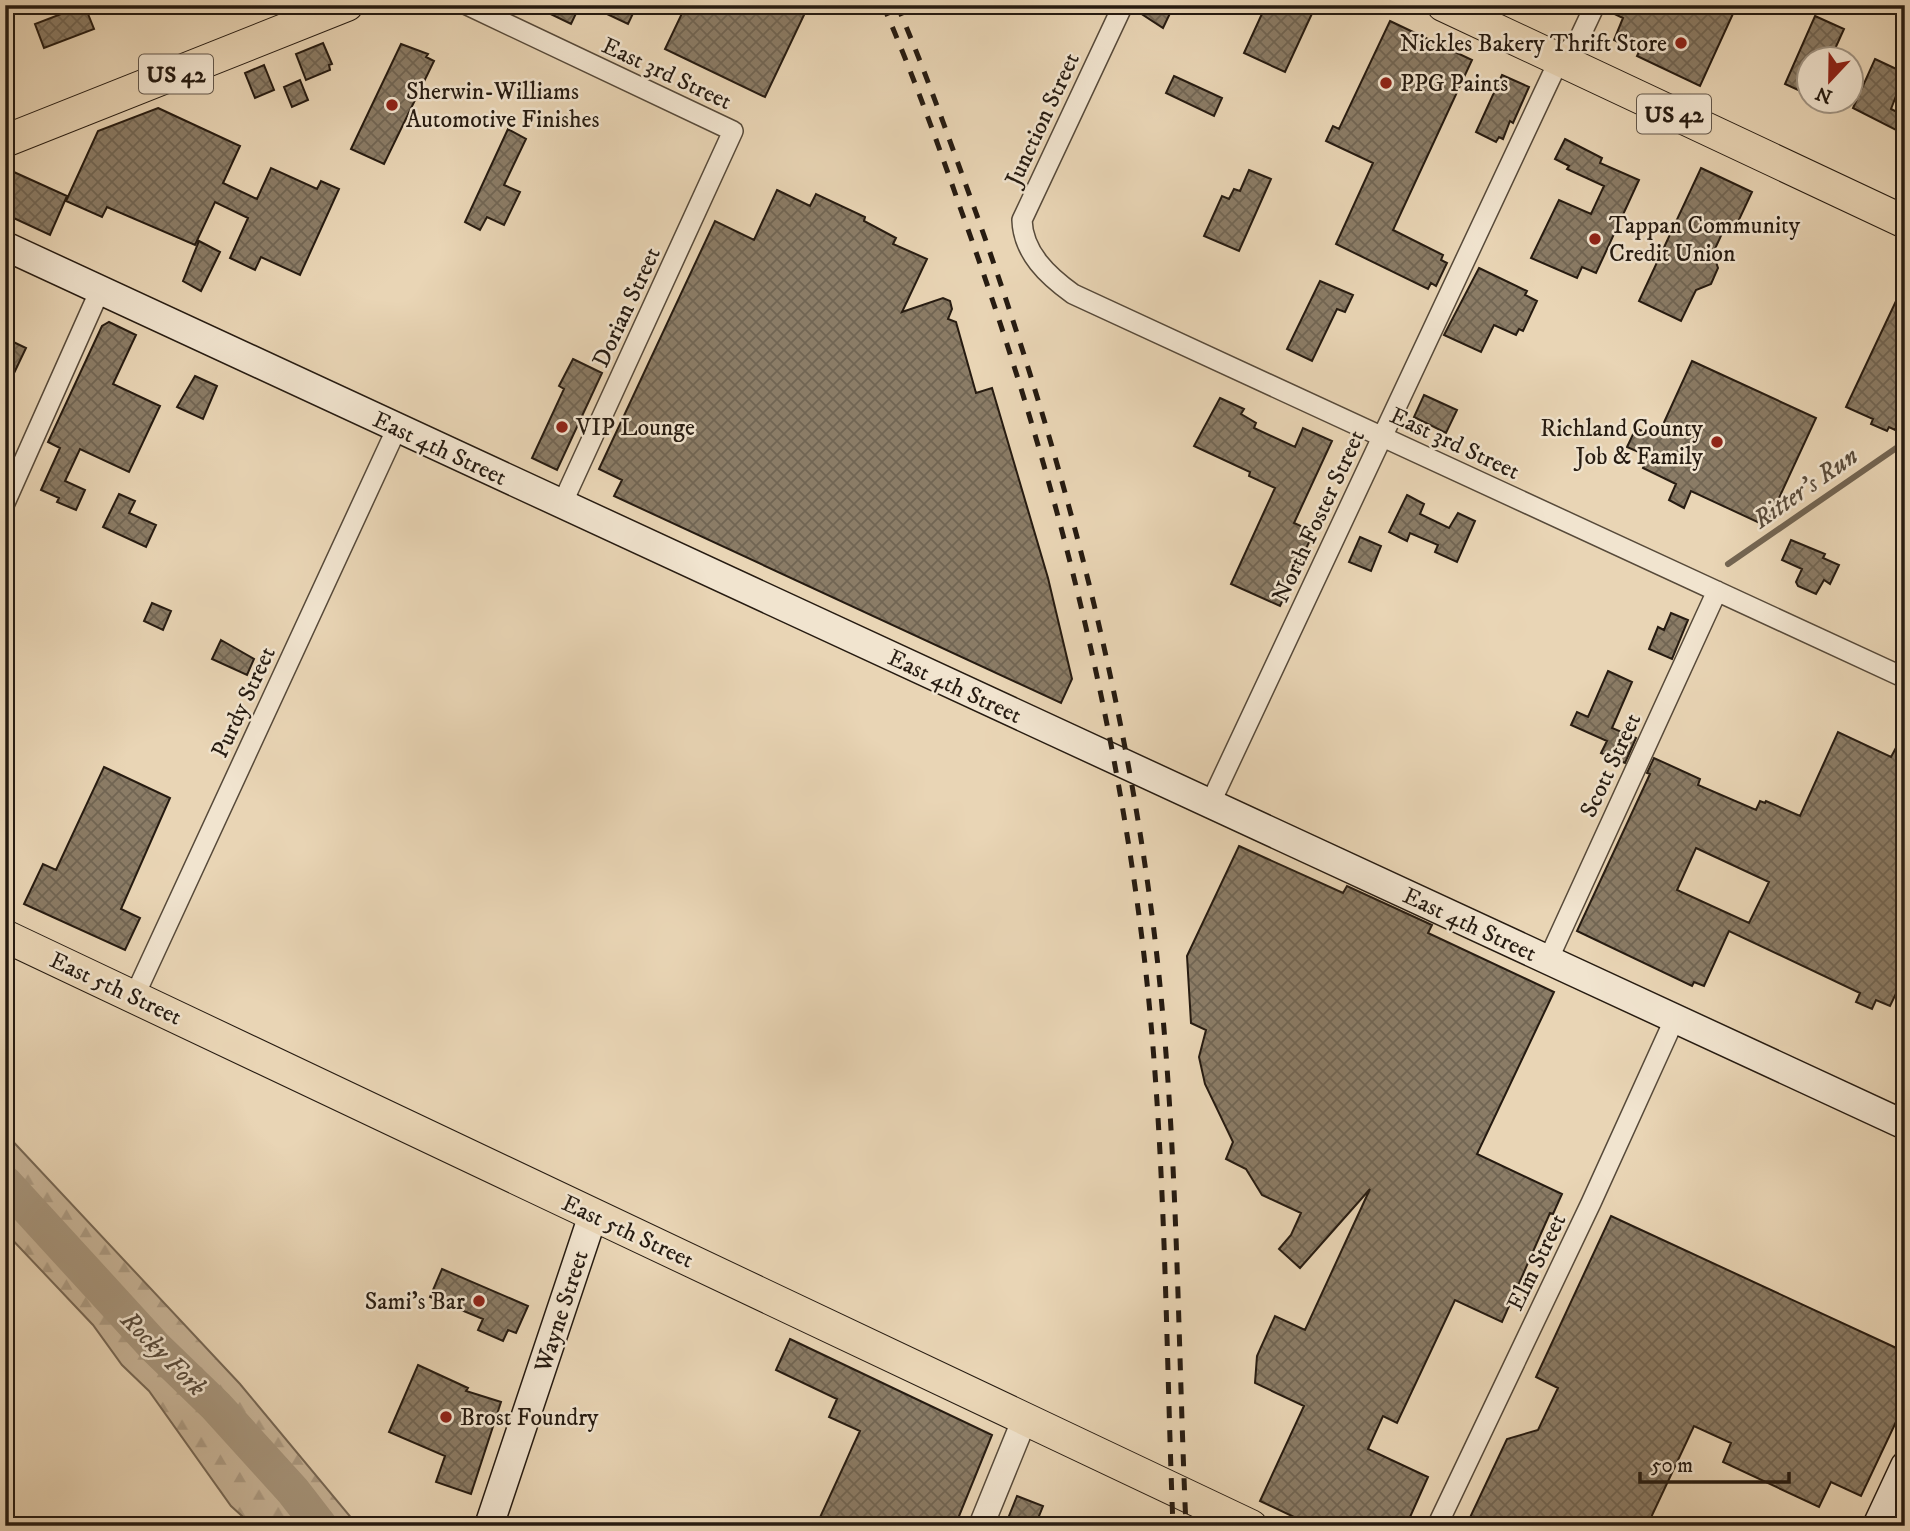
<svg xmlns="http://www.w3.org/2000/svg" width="1910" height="1531" font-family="'IM FELL DW Pica',serif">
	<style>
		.forest { fill: url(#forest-firs); stroke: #776855; stroke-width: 2 }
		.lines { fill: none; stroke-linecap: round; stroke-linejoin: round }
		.stream { stroke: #736552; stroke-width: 6 }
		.river { stroke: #a7967d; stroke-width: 35 }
		.building { fill: url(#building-cross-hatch); stroke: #261b11; stroke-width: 2; fill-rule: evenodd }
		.minor-casing { stroke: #574a3a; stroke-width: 22 }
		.tertiary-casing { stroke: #574a3a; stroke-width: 27 }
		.secondary-casing { stroke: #261b11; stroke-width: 31 }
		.primary-casing { stroke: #261b11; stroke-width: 34 }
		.minor { stroke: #f1e4cf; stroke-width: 19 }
		.tertiary { stroke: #f1e4cf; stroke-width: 24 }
		.secondary { stroke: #f1e4cf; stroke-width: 28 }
		.primary { stroke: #e9d5b5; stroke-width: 32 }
		.rail { stroke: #261b11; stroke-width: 5; stroke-dasharray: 12 12; stroke-linecap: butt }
		.poi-dot { fill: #8f2418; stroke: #f1e4cf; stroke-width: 2.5 }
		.labels { text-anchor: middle; stroke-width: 5; stroke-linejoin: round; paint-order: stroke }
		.shield { fill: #f1e4cf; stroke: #63574a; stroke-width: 2 }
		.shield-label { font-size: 23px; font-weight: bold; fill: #261b11 }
		.poi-label { font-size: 24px; fill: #261b11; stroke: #f1e4cf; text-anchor: start }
		.street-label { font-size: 24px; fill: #261b11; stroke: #f1e4cf }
		.water-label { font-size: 26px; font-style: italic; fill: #5a4c3c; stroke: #f1e4cf }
	</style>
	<defs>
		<pattern id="forest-firs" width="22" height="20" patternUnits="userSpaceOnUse" patternTransform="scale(1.75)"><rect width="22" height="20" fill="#c8b599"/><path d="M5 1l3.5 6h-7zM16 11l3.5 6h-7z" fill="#ac9b83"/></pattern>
		<pattern id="building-cross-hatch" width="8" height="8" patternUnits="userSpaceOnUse" patternTransform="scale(1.75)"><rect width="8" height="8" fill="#8b7c66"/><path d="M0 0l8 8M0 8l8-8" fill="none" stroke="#716553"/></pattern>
	</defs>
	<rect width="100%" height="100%" fill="#e9d5b5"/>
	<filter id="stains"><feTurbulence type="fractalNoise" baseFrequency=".00286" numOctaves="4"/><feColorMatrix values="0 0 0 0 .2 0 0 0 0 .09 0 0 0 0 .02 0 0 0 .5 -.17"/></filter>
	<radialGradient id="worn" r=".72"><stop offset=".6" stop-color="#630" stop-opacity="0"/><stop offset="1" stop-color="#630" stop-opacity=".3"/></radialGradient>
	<path class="forest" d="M5 1133 240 1384 358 1526H253L231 1506 149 1391 122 1365 93 1325 5 1232Z"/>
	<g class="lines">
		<path class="stream" d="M1728 564 1905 442"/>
		<path class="river" d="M5 1183 155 1347 216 1406 293 1491 320 1526"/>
	</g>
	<path class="building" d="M532 5H580L571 24Z
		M588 5H637L628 24Z
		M686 5H784L804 15 765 97 665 49Z
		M1135 5H1174L1163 28 1134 9Z
		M1266 5H1316L1285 72 1244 53Z
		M1607 5H1737L1700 86 1637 56 1639 52 1614 40 1623 18 1606 10Z
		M74 9 76 13 86 9 94 29 44 48 35 24Z
		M1815 16 1844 29 1830 60H1809V95L1785 84Z
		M1390 21 1472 60 1393 230 1443 255 1441 260 1447 263 1436 286 1431 283 1428 289 1336 244 1373 163 1326 141 1333 126 1339 129Z
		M323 43 332 64 329 65 330 70 306 80 296 54Z
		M401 44 428 54 426 57 434 61 384 164 351 149Z
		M1875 59 1905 73 1891 109 1903 115 1896 130 1853 108Z
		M264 65 274 90 255 98 245 73Z
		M1502 75 1529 87 1513 123 1510 121 1503 139 1499 137 1496 142 1476 132Z
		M1174 76 1222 98 1214 116 1166 93Z
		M300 80 308 100 292 107 284 87Z
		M158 108 240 146 223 183 257 199 271 168 317 189 321 181 339 189 300 275 261 257 255 270 230 258 248 218 215 202 195 245 107 207 102 217 66 201 98 131Z
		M508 129 526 139 504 185 520 192 504 225 487 217 480 230 465 222Z
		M1565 139 1602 158 1600 163 1639 180 1596 273 1582 267 1577 278 1531 258 1559 200 1591 214 1604 186 1567 169 1569 166 1555 159Z
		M5 168 67 196 50 235 5 214Z
		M1701 168 1752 192 1737 224 1725 227 1713 253 1718 268 1711 284 1696 290 1681 321 1639 301Z
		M1249 170 1271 179 1239 251 1204 236 1222 196 1229 199 1234 189 1240 191Z
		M777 190 810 206 816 194 865 217 864 221 896 238 893 244 927 259 902 312 943 298 950 301 952 309 948 319 956 322 976 393 992 388 1048 578 1072 679 1061 703 614 496 622 480 599 469 715 221 754 240Z
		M199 241 220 252 201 291 183 281Z
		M1479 268 1527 291 1525 295 1537 301 1523 331 1519 329 1516 335 1494 325 1481 352 1444 335Z
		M1320 281 1353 295 1345 312 1337 309 1312 361 1287 349Z
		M1905 282V410L1895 430 1889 427 1887 431 1871 424 1873 419 1846 407Z
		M109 322 136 335 113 384 160 406 129 472 80 449 65 481 85 490 76 510 57 502 59 498 41 490 60 448 48 442 102 326Z
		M5 338 26 348 5 392Z
		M573 359 602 373 557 470 532 458 564 389 559 386Z
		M1692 361 1816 418 1766 526 1691 491 1684 508 1669 500 1676 484 1643 468 1648 456 1627 447 1636 428 1653 436 1657 428 1661 429Z
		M195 376 217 386 203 419 177 407Z
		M1424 395 1457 410 1446 433 1414 417Z
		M1220 398 1244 409 1241 414 1256 423 1254 428 1295 447 1303 428 1332 441 1294 523 1303 527 1299 536 1310 540 1280 606 1231 584 1275 488 1249 476 1250 472 1194 446Z
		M119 494 135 501 129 513 156 525 146 547 103 527Z
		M1407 495 1424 504 1420 514 1449 528 1458 513 1475 521 1457 562 1435 552 1438 545 1410 533 1407 541 1389 532Z
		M1360 537 1381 546 1371 571 1349 562Z
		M1791 540 1825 554 1823 558 1839 565 1830 584 1824 580 1816 594 1798 586 1796 582 1802 569 1782 560Z
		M152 603 171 611 163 630 144 621Z
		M1671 613 1688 620 1672 659 1649 649 1658 627 1664 630Z
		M221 640 254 659 247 675 212 659Z
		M1608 671 1632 682 1612 728 1636 738 1625 763 1601 753 1607 741 1571 725 1577 712 1588 717Z
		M1905 731V975L1890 1006 1876 1000 1872 1009 1856 1002 1860 993 1729 931 1704 986 1694 982 1692 986 1577 931 1650 774 1647 773 1654 758 1700 779 1698 785 1756 810 1760 801 1765 803 1766 801 1800 816 1838 732 1891 757ZM1696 848 1769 882 1749 923 1677 890Z
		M104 767 170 798 121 909 140 918 125 950 24 904 43 864 56 870Z
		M1239 846 1343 893 1347 886 1432 925 1428 933 1554 992 1477 1154 1562 1194 1553 1214 1550 1213 1502 1322 1455 1300 1397 1423 1383 1416 1368 1449 1428 1477 1406 1526H1313L1260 1501 1304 1406 1255 1383 1257 1356 1275 1316 1305 1330 1370 1189 1300 1268 1279 1249 1291 1235 1301 1213 1262 1195 1246 1169 1226 1159 1233 1142 1205 1084 1199 1057 1206 1030 1191 1023 1187 956Z
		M1611 1216 1905 1352V1403L1861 1496 1831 1482 1819 1507 1723 1462 1731 1443 1694 1426 1647 1526H1466L1507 1439 1538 1430 1558 1388 1536 1377Z
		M442 1269 528 1306 516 1333 508 1330 503 1341 478 1330 483 1319 430 1297Z
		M790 1339 992 1435 955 1526H816L860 1431 829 1417 837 1399 776 1370Z
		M418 1365 468 1388 466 1391 501 1402 471 1494 436 1482 445 1456 389 1432Z
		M1017 1496 1043 1506 1035 1526H1005Z"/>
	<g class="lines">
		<g class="minor-casing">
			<path id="minor" d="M467 5 733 131 562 504
				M1123 5 1022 220C1023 253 1048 276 1073 294L1905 678
				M5 503 100 290
				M1210 804 1559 60 1579 39 1595 5
				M1548 960 1717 591
				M134 997 397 428
				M1437 1526 1591 1203 1675 1018"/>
		</g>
		<g class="tertiary-casing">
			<path id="tertiary" d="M981 1526 1025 1418"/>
		</g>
		<g class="secondary-casing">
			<path id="secondary" d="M5 246 1905 1125
				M489 1526 593 1215
				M1877 1526 1905 1466"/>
		</g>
		<g class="primary-casing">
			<path id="primary" d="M1443 5 1905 222
				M5 141 347 5
				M5 936 1251 1526"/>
		</g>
		<use href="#minor" class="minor"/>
		<use href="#tertiary" class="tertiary"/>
		<use href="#secondary" class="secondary"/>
		<use href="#primary" class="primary"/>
		<path class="rail" d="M883 5C912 72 937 141 961 210 1045 442 1108 679 1140 923 1166 1122 1165 1326 1173 1526
			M897 5C926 72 950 142 975 210 1058 442 1122 679 1153 923 1178 1123 1177 1325 1186 1526"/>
	</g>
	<g class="poi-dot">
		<circle cx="1681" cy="43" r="7"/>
		<circle cx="1386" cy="83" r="7"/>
		<circle cx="392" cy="105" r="7"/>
		<circle cx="1595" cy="239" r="7"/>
		<circle cx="562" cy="427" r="7"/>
		<circle cx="1717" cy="442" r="7"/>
		<circle cx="479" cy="1301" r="7"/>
		<circle cx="446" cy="1417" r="7"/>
	</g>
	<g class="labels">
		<g class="shield">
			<rect x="139" y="54.5" width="74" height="39" rx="5"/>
			<rect x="1637" y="94.5" width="74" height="39" rx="5"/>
		</g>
		<g class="shield-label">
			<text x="176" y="82">US 42</text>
			<text x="1674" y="122">US 42</text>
		</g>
		<g class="poi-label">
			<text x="1667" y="51" text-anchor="end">Nickles Bakery Thrift Store</text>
			<text x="1400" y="91">PPG Paints</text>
			<text x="406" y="99">Sherwin-Williams<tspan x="406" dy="28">Automotive Finishes</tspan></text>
			<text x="1609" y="233">Tappan Community<tspan x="1609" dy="28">Credit Union</tspan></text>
			<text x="576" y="435">VIP Lounge</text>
			<text x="1703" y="436" text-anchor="end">Richland County<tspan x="1703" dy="28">Job &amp; Family</tspan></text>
			<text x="465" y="1309" text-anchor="end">Sami's Bar</text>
			<text x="460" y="1425">Brost Foundry</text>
		</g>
		<g class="street-label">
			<text transform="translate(667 73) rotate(25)" y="8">East 3rd Street</text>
			<text transform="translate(1042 119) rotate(-65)" y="8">Junction Street</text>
			<text transform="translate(626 307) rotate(-65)" y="8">Dorian Street</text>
			<text transform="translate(1455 443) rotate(25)" y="8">East 3rd Street</text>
			<text transform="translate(440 448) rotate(25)" y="8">East 4th Street</text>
			<text transform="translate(1318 516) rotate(-65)" y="8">North Foster Street</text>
			<text transform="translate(955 686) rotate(25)" y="8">East 4th Street</text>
			<text transform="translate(243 702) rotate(-65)" y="8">Purdy Street</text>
			<text transform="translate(1610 765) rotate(-65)" y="8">Scott Street</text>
			<text transform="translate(1470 924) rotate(25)" y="8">East 4th Street</text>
			<text transform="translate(116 988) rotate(25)" y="8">East 5th Street</text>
			<text transform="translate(628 1231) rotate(25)" y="8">East 5th Street</text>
			<text transform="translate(1536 1262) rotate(-64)" y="8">Elm Street</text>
			<text transform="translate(561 1311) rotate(-72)" y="8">Wayne Street</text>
		</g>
		<g class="water-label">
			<text transform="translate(1805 487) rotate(-35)" y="9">Ritter's Run</text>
			<text transform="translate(164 1353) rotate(45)" y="9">Rocky Fork</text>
		</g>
	</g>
	<rect width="1910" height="1531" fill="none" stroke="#e9d5b5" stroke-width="28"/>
	<rect x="7" y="7" width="1896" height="1517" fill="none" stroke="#261b11" stroke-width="3.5"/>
	<rect x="14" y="14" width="1882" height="1503" fill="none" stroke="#261b11" stroke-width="2"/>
	<g transform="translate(1830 80) rotate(202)"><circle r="33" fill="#f1e4cf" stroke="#a09483" stroke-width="2"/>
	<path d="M0-5L12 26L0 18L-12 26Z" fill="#8f2418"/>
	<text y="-10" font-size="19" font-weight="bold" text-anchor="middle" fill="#261b11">N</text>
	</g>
	<path d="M1640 1472v10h149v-10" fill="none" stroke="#261b11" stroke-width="3.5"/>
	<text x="1651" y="1472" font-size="21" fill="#261b11" stroke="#f1e4cf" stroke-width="5" paint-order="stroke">50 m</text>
	<rect width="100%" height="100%" filter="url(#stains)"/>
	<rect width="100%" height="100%" fill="url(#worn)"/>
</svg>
